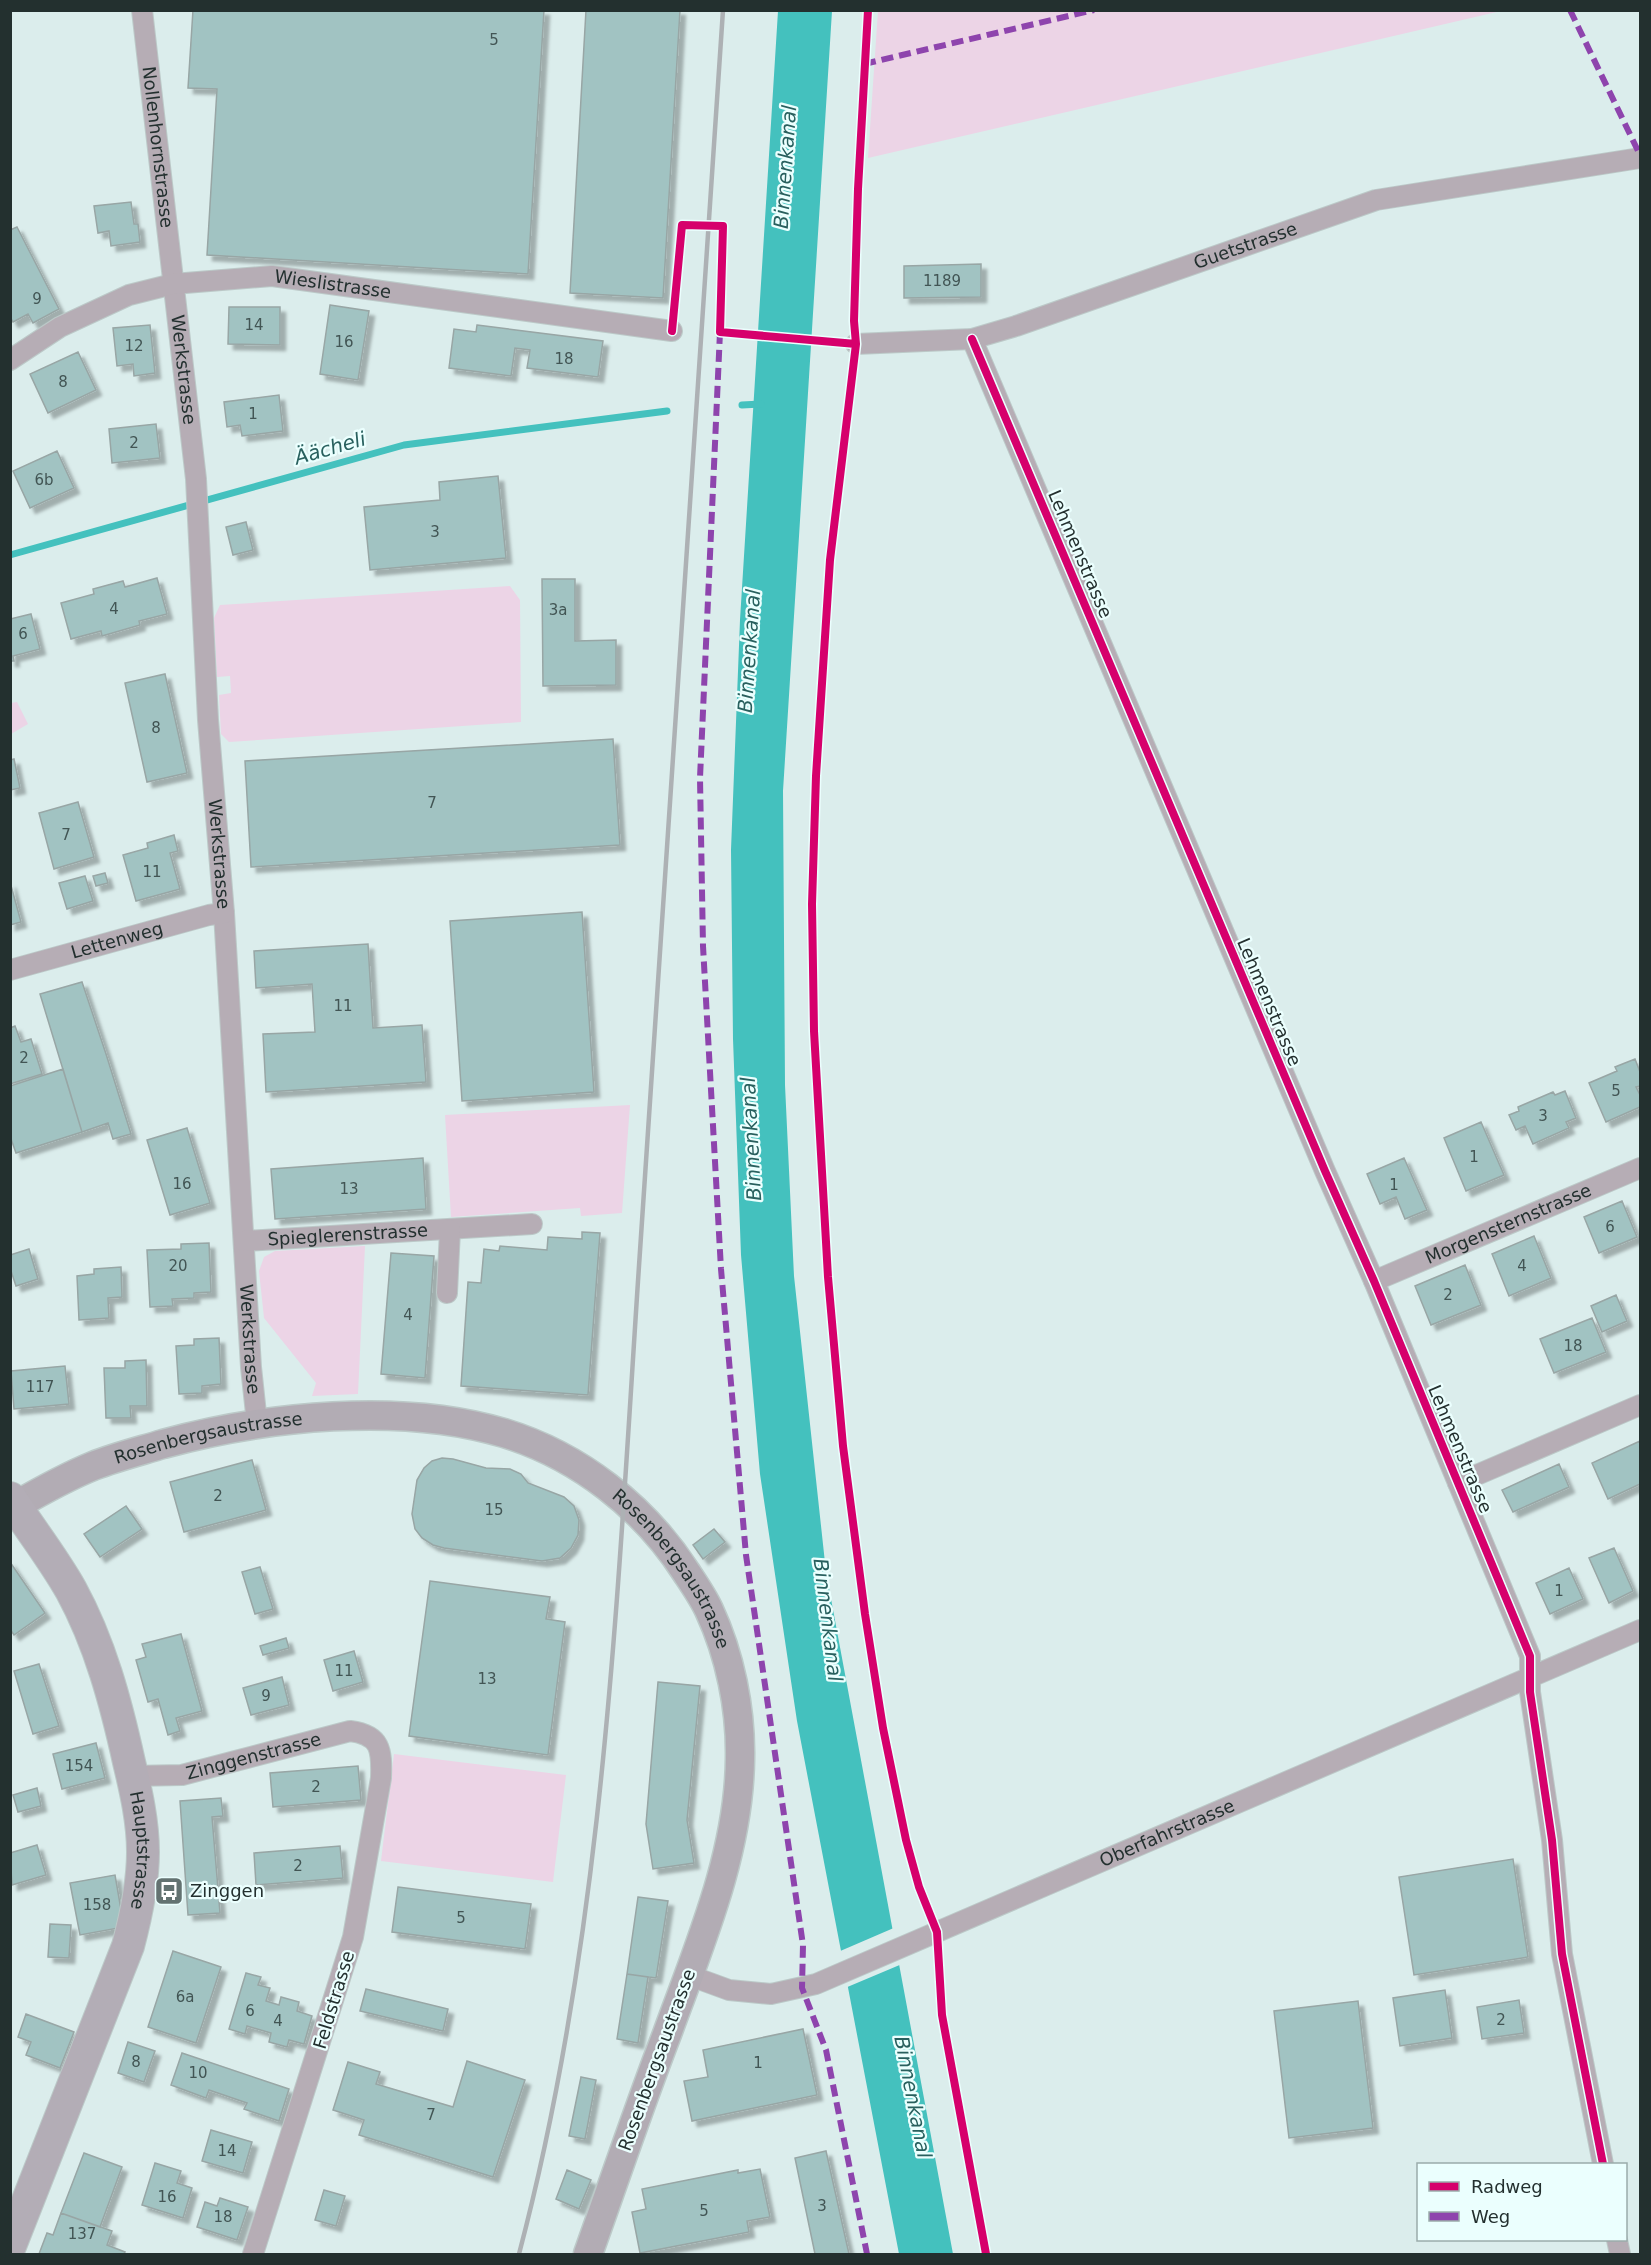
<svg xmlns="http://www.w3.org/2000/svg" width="1651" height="2265" font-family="'DejaVu Sans',sans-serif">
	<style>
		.green { fill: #ecd4e6 }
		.water { fill: #44c1be }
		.pier { fill: #dbedec }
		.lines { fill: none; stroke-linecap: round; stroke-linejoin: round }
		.stream { stroke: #44c1be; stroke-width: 7 }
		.building { fill: #a1c3c2; stroke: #98a6a5; stroke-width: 1.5; filter: url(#shadow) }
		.street-casing { stroke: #bcc9c8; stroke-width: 22 }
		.secondary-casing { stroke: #bcc9c8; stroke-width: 31 }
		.primary-casing { stroke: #bcc9c8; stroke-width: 34 }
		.street { stroke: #b6adb5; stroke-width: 20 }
		.secondary { stroke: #b2acb4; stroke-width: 28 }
		.primary { stroke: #b3adb6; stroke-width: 32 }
		.rail { stroke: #adb1b4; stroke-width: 4.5 }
		.quiet { stroke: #8e44ad; stroke-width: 6; stroke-dasharray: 12 6; stroke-linecap: butt }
		.cycleway-casing { stroke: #ebfffe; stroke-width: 11 }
		.cycleway { stroke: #d6006c; stroke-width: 8 }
		.labels { text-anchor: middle; stroke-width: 4.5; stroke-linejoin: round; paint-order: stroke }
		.number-label { font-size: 15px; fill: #425554 }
		.street-label { font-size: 18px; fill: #23302f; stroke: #ebfffe }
		.poi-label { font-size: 18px; fill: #23302f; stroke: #ebfffe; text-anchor: start }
		.water-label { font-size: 20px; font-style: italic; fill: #28605e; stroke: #ebfffe }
	</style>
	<defs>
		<filter id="shadow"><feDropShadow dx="5.5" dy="5.5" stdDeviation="1.5" flood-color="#0004"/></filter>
	</defs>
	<rect width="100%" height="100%" fill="#dbedec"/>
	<path class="green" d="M878 11V10L1501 11 868 158Z
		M510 586 520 600 521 722 229 742 221 734 219 695 231 693 230 676 217 677 214 618 220 605Z
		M17 702 28 724 11 734V703Z
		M630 1105 622 1213 581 1216 580 1208 451 1217 445 1115Z
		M365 1246 358 1394 312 1396 316 1383 264 1318 259 1271 264 1257 275 1251Z
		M394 1754 566 1775 553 1882 381 1861Z"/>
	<path class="water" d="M778 11H832L783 791 785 1085 794 1276 826 1572 953 2254H899L797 1721 760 1474 741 1255 733 1039 731 850 740 620Z"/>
	<path class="pier" d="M896 1927 902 1964 845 1988 838 1952Z"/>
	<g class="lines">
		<path class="stream" d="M742 405 761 404
			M10 555 404 445 667 411"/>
	</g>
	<path class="building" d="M193 10H544L528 274 207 255 217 89 188 88Z
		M586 10H680L663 298 570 293Z
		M131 202 134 224H138L140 242 111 246 109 231 98 233 94 206Z
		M17 227 59 309 33 323 28 314 13 322 10 317V230Z
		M981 264V297L904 298V266Z
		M330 305 369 311 358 380 320 374Z
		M229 307H280V345L228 344Z
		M150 325 155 373 134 376 133 364 117 366 113 328Z
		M477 325 603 341 598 377 527 368 530 350 515 348 511 376 449 368 454 329 476 332Z
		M78 352 96 390 48 413 30 374Z
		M279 395 283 431 242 436 240 425 227 427 224 402Z
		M156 424 160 458 112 463 109 429Z
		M57 451 74 488 30 508 13 471Z
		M498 476 506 558 370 570 364 507 440 500 439 482Z
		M246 522 253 550 233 555 226 527Z
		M157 578 167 614 139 621 140 625 102 636 101 631 71 639 61 603 94 594 93 589 123 581 125 587Z
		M542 579H575V641L616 640V685L543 686Z
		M31 614 40 649 13 656 14 661H10V619Z
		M165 674 187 773 147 782 125 683Z
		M613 739 620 845 251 867 245 761Z
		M14 759 20 788 10 790V760Z
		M78 802 94 857 54 869 39 813Z
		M174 835 178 851 170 853 180 889 136 901 123 855 148 848 147 843Z
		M105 873 108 883 96 886 93 876Z
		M85 876 93 901 67 909 59 883Z
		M10 882 21 922 10 925Z
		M582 912 594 1092 462 1101 450 921Z
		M368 944 373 1028 422 1025 426 1082 266 1092 263 1034 315 1032 312 984 256 988 254 951Z
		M82 982 106 1054 131 1134 113 1139 108 1123 82 1132 40 994Z
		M15 1026 21 1042 31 1039 42 1074 10 1084V1028Z
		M1635 1059 1640 1072V1086L1636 1087 1640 1095V1107L1606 1122 1589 1083 1617 1071 1615 1067Z
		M63 1069 82 1132 16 1153 10 1136V1086Z
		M1565 1091 1576 1118 1566 1122 1569 1128 1533 1144 1525 1126 1516 1130 1509 1115 1519 1111 1518 1107 1553 1092 1555 1095Z
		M1481 1122 1504 1175 1466 1191 1444 1138Z
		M187 1128 210 1203 170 1215 147 1140Z
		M423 1158 426 1209 275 1219 271 1169Z
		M1404 1158 1427 1210 1405 1219 1396 1197 1380 1204 1367 1174Z
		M1622 1201 1637 1237 1599 1253 1584 1217Z
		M582 1232 600 1233 588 1395 461 1386 468 1282 481 1283 484 1249 499 1251 500 1246 547 1250 548 1237 582 1239Z
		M1534 1236 1551 1278 1509 1296 1492 1254Z
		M209 1243 211 1292 194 1293V1298L172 1299 173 1306 150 1307 147 1250 181 1249V1244Z
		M29 1249 38 1279 16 1286 10 1268V1255Z
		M391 1253 434 1256 425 1378 381 1374Z
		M1465 1265 1481 1305 1431 1325 1415 1286Z
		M121 1267 122 1297 108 1298 109 1318 79 1320 77 1276 94 1274V1269Z
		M1616 1295 1627 1321 1602 1332 1591 1306Z
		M1592 1318 1606 1352 1554 1373 1540 1339Z
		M219 1338 221 1384 202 1386V1393L179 1394 176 1346 194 1345V1339Z
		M146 1360 147 1406H130L131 1418H106L104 1368H125V1361Z
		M65 1366 69 1404 14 1409 11 1371Z
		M1640 1441V1484L1608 1499 1592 1463Z
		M442 1458 453 1459 486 1468 510 1469 521 1474 528 1483 564 1497 574 1506 579 1520 578 1535 571 1548 560 1558 542 1561 444 1548 433 1545 422 1538 415 1529 412 1514 417 1480 424 1468 432 1461Z
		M252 1460 266 1510 184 1532 170 1482Z
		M1559 1464 1569 1487 1513 1512 1502 1490Z
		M126 1506 142 1529 100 1557 84 1534Z
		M714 1529 725 1542 703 1559 693 1545Z
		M1614 1548 1633 1591 1609 1603 1589 1558Z
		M10 1562 45 1613 14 1635 10 1629Z
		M260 1567 273 1609 255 1614 242 1572Z
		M1569 1568 1583 1599 1550 1614 1536 1583Z
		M430 1581 550 1597 546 1619 565 1622 548 1755 409 1736Z
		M181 1634 202 1711 176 1718 180 1731 168 1735 158 1699 148 1702 136 1660 146 1657 142 1644Z
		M286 1638 289 1648 263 1655 260 1646Z
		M354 1651 363 1682 333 1691 324 1660Z
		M39 1664 59 1726 33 1734 14 1671Z
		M282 1677 289 1705 251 1715 243 1688Z
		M658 1682 700 1686 687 1820 694 1863 653 1869 646 1824Z
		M96 1743 105 1778 62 1789 53 1754Z
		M358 1766 361 1800 273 1807 270 1773Z
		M37 1788 41 1806 18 1812 13 1795Z
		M221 1798 223 1816 212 1817 220 1913 188 1915 180 1801Z
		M37 1845 46 1875 12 1885 10 1853Z
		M340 1846 343 1878 256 1885 254 1853Z
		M1513 1859 1528 1957 1414 1975 1399 1877Z
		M115 1875 124 1927 80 1935 70 1883Z
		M398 1887 531 1904 525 1949 392 1932Z
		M638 1897 668 1901 656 1978 627 1974Z
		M50 1924 71 1925 69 1958 48 1957Z
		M173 1951 221 1967 196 2043 148 2027Z
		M246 1973 261 1977 258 1985 270 1988 266 2001 279 2005 281 1997 299 2002 297 2011 312 2016 304 2044 289 2040 287 2047 269 2042 271 2033 247 2026 245 2034 229 2029Z
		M627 1974 648 1977 638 2043 617 2039Z
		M366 1989 448 2009 443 2031 360 2011Z
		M1445 1990 1452 2038 1400 2046 1393 1998Z
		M1519 2000 1524 2033 1482 2039 1477 2007Z
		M1358 2001 1373 2128 1289 2138 1274 2011Z
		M26 2014 74 2032 60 2068 26 2055 31 2042 18 2037Z
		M803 2029 817 2095 692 2121 684 2081 708 2077 703 2050Z
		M128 2042 155 2051 144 2082 118 2073Z
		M182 2053 289 2089 279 2121 244 2109 247 2103 209 2090 206 2098 171 2085Z
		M467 2061 525 2080 493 2177 359 2135 364 2120 333 2110 348 2062 380 2072 376 2084 453 2107Z
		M581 2077 596 2080 585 2139 569 2136Z
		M211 2130 252 2142 243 2173 202 2161Z
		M826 2151 849 2254H815L795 2158Z
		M84 2153 122 2167 100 2227 61 2213Z
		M155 2163 181 2171 177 2183 192 2188 183 2218 142 2205Z
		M760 2169 770 2217 747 2221 749 2232 640 2253 632 2212 646 2209 642 2189 738 2170V2173Z
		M567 2170 591 2180 579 2209 556 2199Z
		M324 2190 345 2196 336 2226 315 2220Z
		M220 2198 248 2207 237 2240 197 2227 205 2202 217 2206Z
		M61 2213 112 2231 107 2245 125 2252 124 2254H39L47 2233 53 2235Z"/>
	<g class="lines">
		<g class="street-casing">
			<g id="street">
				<path id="s1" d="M142 10 196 479 208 720 224 913 251 1367 257 1423"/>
				<path d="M972 339 1325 1171 1374 1281 1530 1656V1692L1552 1840 1562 1954 1603 2164"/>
				<path id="s2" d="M856 344 972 339 1016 326 1376 200 1640 158"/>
				<path id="s3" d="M10 360 60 327 129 295 173 284 272 276 672 331"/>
				<path id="s4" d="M10 970 209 915 224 913"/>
				<path id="s5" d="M244 1241 532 1224"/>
				<path id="s6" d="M1374 1281 1640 1168"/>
				<path d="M447 1293 450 1230"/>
				<path d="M1458 1483 1640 1405"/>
				<path id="s7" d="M132 1776 182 1775 350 1731C381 1735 382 1750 381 1778L353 1937 253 2254"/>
				<path id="s8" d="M688 1975 729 1990 771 1994 816 1984 1640 1630"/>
				<path d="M1617 2240 1620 2254"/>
			</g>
		</g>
		<g class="secondary-casing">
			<g id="secondary">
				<path id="s9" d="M15 1506C41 1491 66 1477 93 1466 116 1457 140 1451 163 1444 265 1416 401 1402 504 1433 579 1456 644 1507 686 1572 694 1584 703 1597 709 1610 730 1655 741 1709 740 1759 739 1854 699 1946 667 2034 639 2107 614 2181 588 2254"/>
			</g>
		</g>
		<g class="primary-casing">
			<g id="primary">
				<path id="s10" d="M10 1498C30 1529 53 1558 71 1590 100 1643 116 1703 129 1762 136 1791 143 1822 143 1852 143 1884 136 1916 128 1946L10 2246"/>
			</g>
		</g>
		<use href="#street" class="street"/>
		<use href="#secondary" class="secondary"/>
		<use href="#primary" class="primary"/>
		<path class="rail" d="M519 2254C604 1932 617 1597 639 1266 667 848 693 429 723 10"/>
		<path class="quiet" d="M1570 10 1640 155
			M864 64 1094 10
			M720 332 700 778 703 946 721 1269 746 1555 803 1945 802 1988 826 2050 867 2254"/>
		<g class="cycleway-casing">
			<path id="cycleway" d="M868 10 858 189 854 321 856 344 830 560 816 776 812 904 814 1031 828 1277 843 1446 865 1614 883 1728 906 1840 919 1887 937 1932 942 2015 986 2254
				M672 331 682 225 723 226 720 332 856 344
				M972 339 1325 1171 1374 1281 1530 1656V1692L1552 1840 1562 1954 1603 2164"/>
		</g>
		<use href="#cycleway" class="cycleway"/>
	</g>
	<defs>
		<g id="bus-square" transform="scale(1.5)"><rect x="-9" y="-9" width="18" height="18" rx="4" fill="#637271" stroke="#ebfffe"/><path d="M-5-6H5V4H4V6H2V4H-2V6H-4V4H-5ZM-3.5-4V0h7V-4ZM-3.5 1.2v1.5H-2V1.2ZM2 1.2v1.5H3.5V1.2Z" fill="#fff"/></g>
	</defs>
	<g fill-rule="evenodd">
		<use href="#bus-square" x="169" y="1891"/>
	</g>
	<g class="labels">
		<g class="number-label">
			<text x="494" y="45">5</text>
			<text x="942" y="286">1189</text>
			<text x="37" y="304">9</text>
			<text x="254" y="330">14</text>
			<text x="344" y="347">16</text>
			<text x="134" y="351">12</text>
			<text x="564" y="364">18</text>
			<text x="63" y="387">8</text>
			<text x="253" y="419">1</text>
			<text x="134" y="448">2</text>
			<text x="44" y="485">6b</text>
			<text x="435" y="537">3</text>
			<text x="114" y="614">4</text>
			<text x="558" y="615">3a</text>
			<text x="23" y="639">6</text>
			<text x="156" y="733">8</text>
			<text x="432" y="808">7</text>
			<text x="66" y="840">7</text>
			<text x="152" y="877">11</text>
			<text x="343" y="1011">11</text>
			<text x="24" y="1063">2</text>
			<text x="1616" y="1096">5</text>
			<text x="1543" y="1121">3</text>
			<text x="1474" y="1162">1</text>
			<text x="182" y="1189">16</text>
			<text x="1394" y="1190">1</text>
			<text x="349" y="1194">13</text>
			<text x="1610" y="1232">6</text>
			<text x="178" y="1271">20</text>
			<text x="1522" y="1271">4</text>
			<text x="1448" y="1300">2</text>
			<text x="408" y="1320">4</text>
			<text x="1573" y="1351">18</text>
			<text x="40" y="1392">117</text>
			<text x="218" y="1501">2</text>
			<text x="494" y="1515">15</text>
			<text x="1559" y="1596">1</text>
			<text x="344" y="1676">11</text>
			<text x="487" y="1684">13</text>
			<text x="266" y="1701">9</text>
			<text x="79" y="1771">154</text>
			<text x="316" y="1792">2</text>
			<text x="298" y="1871">2</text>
			<text x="97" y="1910">158</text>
			<text x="461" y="1923">5</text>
			<text x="185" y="2002">6a</text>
			<text x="250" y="2016">6</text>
			<text x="1501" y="2025">2</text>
			<text x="278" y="2026">4</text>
			<text x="136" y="2067">8</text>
			<text x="758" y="2068">1</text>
			<text x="198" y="2078">10</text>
			<text x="431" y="2120">7</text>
			<text x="227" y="2156">14</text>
			<text x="167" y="2202">16</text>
			<text x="822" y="2211">3</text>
			<text x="704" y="2216">5</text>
			<text x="223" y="2222">18</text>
			<text x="82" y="2239">137</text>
		</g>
		<g class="street-label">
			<text dy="6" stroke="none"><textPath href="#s1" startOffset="138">Nollenhornstrasse</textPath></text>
			<text dy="6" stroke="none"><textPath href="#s2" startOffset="405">Guetstrasse</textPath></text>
			<text dy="6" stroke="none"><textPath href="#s3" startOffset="342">Wieslistrasse</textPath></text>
			<text dy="6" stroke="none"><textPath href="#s1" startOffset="362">Werkstrasse</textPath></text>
			<text transform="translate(1080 554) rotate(67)" y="6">Lehmenstrasse</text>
			<text dy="6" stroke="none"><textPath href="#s1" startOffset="848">Werkstrasse</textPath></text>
			<text dy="6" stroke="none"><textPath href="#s4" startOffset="111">Lettenweg</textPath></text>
			<text transform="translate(1269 1002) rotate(67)" y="6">Lehmenstrasse</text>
			<text dy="6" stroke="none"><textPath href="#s6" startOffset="146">Morgensternstrasse</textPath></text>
			<text dy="6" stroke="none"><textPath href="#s5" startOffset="104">Spieglerenstrasse</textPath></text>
			<text dy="6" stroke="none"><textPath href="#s1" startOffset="1334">Werkstrasse</textPath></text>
			<text dy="6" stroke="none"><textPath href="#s9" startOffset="207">Rosenbergsaustrasse</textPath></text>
			<text transform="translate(1460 1449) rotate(67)" y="6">Lehmenstrasse</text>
			<text dy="6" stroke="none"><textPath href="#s9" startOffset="729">Rosenbergsaustrasse</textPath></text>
			<text dy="6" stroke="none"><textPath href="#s7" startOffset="124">Zinggenstrasse</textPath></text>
			<text dy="6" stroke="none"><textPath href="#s8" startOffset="514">Oberfahrstrasse</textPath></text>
			<text dy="6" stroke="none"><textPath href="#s10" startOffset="382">Hauptstrasse</textPath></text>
			<text transform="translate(334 2000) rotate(-73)" y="6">Feldstrasse</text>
			<text transform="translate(657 2060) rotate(-70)" y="6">Rosenbergsaustrasse</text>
		</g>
		<g class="poi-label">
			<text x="190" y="1897">Zinggen</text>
		</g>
		<g class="water-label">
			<text transform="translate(785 167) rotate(-86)" y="7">Binnenkanal</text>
			<text transform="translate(330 448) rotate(-16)" y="7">Äächeli</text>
			<text transform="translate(749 651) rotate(-86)" y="7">Binnenkanal</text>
			<text transform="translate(751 1139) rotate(-93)" y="7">Binnenkanal</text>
			<text transform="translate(828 1620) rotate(83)" y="7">Binnenkanal</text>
			<text transform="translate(913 2097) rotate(79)" y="7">Binnenkanal</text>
		</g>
	</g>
	<rect width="1651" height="2265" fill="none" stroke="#23302f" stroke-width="24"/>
	<rect x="1417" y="2163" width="210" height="78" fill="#ebfffe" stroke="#9bacab" stroke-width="1.5"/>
	<rect x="1429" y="2182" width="30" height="9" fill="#d6006c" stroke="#9bacab" stroke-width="1.5"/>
	<text x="1471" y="2193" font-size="18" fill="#23302f">Radweg</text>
	<rect x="1429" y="2212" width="30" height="9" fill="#8e44ad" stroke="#9bacab" stroke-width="1.5"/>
	<text x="1471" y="2223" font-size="18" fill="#23302f">Weg</text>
</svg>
